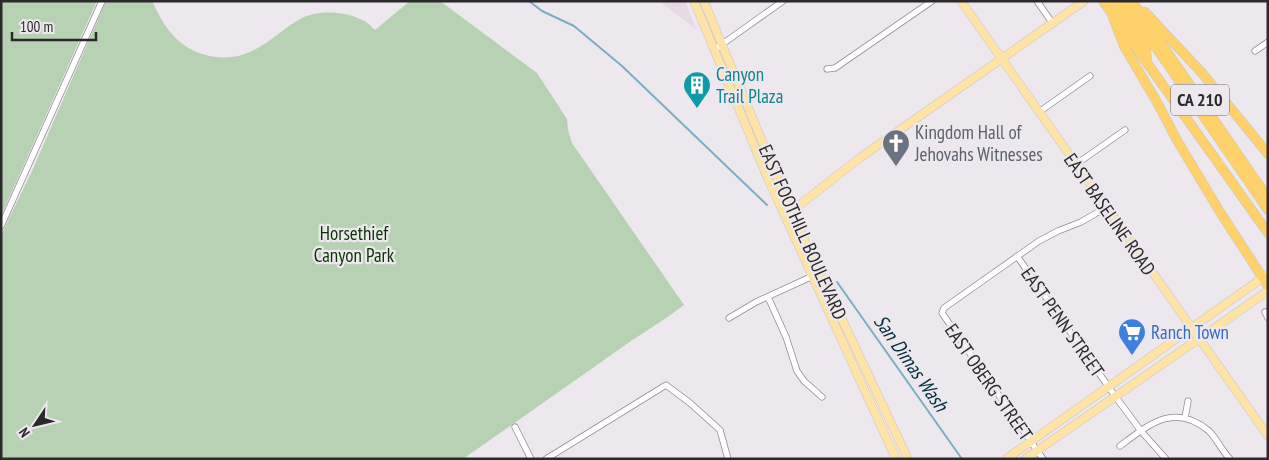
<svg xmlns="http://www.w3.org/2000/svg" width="1269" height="460" font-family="'PT Sans Narrow',sans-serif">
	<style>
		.built { fill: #e5dae5 }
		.green { fill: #b7d2b3 }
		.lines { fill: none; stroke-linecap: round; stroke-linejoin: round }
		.stream { stroke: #7aaec5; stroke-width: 2 }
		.minor-casing { stroke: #908b90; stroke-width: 7 }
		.major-casing { stroke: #c8c7c8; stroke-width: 9 }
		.highway-casing { stroke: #c8c7c8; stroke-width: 10 }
		.minor { stroke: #fff; stroke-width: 5.5 }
		.major { stroke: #fee3a6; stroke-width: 8 }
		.highway { stroke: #fed16a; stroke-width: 9 }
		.labels { text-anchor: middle; stroke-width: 4.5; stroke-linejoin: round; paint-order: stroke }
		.shield { fill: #ede8ed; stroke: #656265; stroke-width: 1 }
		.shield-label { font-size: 18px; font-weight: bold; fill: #2b292b }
		.culture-label { font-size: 19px; fill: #0d838f; stroke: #ede8ed; text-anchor: start }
		.worship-label { font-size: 19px; fill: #5b616d; stroke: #ede8ed; text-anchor: start }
		.street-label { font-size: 19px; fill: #2b292b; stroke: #ede8ed }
		.park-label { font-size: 19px; fill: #073601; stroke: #ede8ed }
		.shop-label { font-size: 19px; fill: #366cbe; stroke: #ede8ed; text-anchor: start }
		.water-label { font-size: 20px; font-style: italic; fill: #003041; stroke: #ede8ed }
	</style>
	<rect width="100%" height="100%" fill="#ede8ed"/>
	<path class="built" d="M659 1H685L696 29Z"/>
	<path class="green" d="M1 1H97L1 216Z
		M106 1H152C158 13 163 24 172 34 191 57 226 64 252 51 269 43 284 28 300 19 317 10 343 11 360 19 366 21 371 26 375 30L410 1H440L537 73 567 119 568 130 572 143 684 305C667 318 649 329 631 341L463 459H1V235L32 171Z"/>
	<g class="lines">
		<path class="stream" d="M529 1 542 11 574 26 622 66 767 205
			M837 282 962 459"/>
		<g class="minor-casing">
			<path id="minor" d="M1037 1 1053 24
				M714 50 783 1
				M1255 51 1268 42
				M827 69 835 68 932 1
				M1039 112 1090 76
				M1075 165 1125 130
				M1 226 102 1
				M1017 256 1115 396 1141 431 1166 459
				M768 297 786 337 797 371 804 381 822 397
				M1265 312 1268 318
				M729 318 756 302 815 275
				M1185 418 1188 401
				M515 427 531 459
				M1120 446C1149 424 1175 402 1209 431 1217 439 1222 451 1230 459
				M546 459 666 385 690 403 720 430 728 459
				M1043 459 942 313 944 308 1039 241 1058 231 1081 222 1105 208"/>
		</g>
		<g class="major-casing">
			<path id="major" d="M694 1 768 179 896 459
				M704 1 791 211 908 459
				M961 1 1268 436
				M788 214 861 157 1084 1
				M1006 459 1268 274
				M1025 459 1268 291"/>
		</g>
		<g class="highway-casing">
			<path id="highway" d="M1103 1 1268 233
				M1113 1 1146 47 1147 64
				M1124 1 1268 210
				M1132 1 1268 198
				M1111 12 1124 46 1158 104 1178 142 1220 212 1268 286
				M1145 12 1202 73 1268 154"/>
		</g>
		<use href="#minor" class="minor"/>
		<use href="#major" class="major"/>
		<use href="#highway" class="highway"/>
	</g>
	<defs>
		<g id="building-pin" transform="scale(1.4375)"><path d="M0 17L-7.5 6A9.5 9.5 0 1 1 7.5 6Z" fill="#0f9aa8" stroke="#ede8ed"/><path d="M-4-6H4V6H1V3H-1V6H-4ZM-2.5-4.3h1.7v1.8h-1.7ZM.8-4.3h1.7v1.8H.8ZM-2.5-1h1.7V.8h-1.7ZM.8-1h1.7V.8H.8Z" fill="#fff"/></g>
		<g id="church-pin" transform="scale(1.4375)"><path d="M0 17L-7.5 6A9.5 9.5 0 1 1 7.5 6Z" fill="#6b7280" stroke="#ede8ed"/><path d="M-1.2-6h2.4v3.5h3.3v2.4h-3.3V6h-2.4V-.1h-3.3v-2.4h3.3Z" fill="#fff"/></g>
		<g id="supermarket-pin" transform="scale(1.4375)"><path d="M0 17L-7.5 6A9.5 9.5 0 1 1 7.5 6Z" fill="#3f7fe0" stroke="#ede8ed"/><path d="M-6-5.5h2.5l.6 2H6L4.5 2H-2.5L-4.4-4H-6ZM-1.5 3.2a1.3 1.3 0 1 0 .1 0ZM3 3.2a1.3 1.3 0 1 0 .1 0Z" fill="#fff"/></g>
	</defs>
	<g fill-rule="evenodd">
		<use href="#building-pin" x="697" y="85"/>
		<use href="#church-pin" x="896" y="143"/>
		<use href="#supermarket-pin" x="1132" y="332"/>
	</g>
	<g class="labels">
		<rect class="shield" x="1171" y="84.5" width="58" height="31" rx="4"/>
		<g class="shield-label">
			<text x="1200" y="106">CA 210</text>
		</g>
		<g class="culture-label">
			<text x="716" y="81">Canyon<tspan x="716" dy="22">Trail Plaza</tspan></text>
		</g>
		<g class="worship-label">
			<text x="915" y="139">Kingdom Hall of<tspan x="915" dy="22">Jehovahs Witnesses</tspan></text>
		</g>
		<g class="street-label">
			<text transform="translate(1110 214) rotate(55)" y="7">EAST BASELINE ROAD</text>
			<text transform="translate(803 232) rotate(66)" y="7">EAST FOOTHILL BOULEVARD</text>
			<text transform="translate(1063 322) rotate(55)" y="7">EAST PENN STREET</text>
			<text transform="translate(989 382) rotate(55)" y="7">EAST OBERG STREET</text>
		</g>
		<g class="park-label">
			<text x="354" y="240">Horsethief<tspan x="354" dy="22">Canyon Park</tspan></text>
		</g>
		<g class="shop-label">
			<text x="1151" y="339">Ranch Town</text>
		</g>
		<g class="water-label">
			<text transform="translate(911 363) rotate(55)" y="7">San Dimas Wash</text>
		</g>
	</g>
	<rect width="1269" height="460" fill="none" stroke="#2b292b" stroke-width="5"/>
	<g transform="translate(35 425) rotate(235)" stroke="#ede8ed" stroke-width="4" paint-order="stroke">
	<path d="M0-4L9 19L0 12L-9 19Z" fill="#2b292b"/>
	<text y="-8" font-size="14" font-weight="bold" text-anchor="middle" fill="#2b292b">N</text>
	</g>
	<path d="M12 32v8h84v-8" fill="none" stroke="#2b292b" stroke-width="2.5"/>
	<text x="20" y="32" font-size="15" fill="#2b292b" stroke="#ede8ed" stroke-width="4" paint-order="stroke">100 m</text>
</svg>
